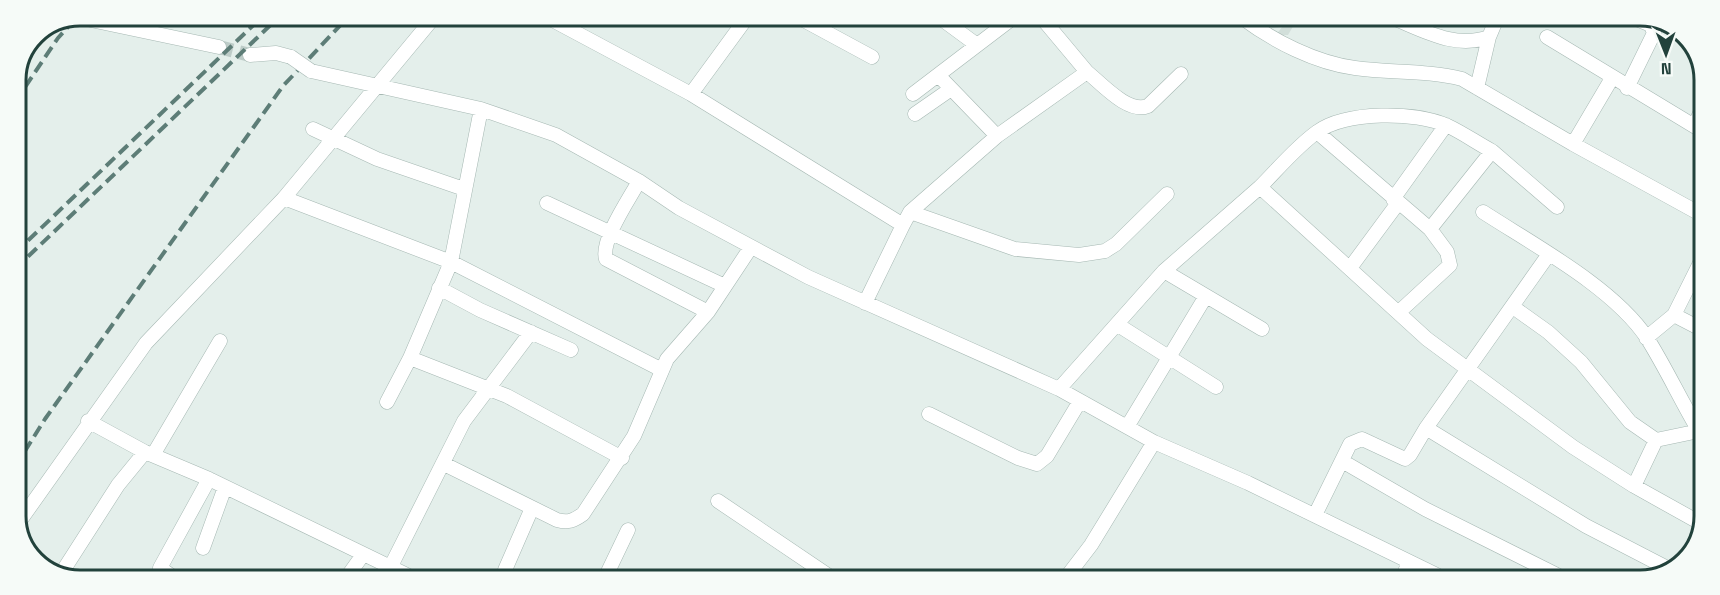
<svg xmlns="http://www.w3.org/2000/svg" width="1720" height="595" font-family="'Space Grotesk',sans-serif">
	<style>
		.built { fill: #d2dfda }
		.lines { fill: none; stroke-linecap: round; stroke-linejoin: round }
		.minor-tunnel { stroke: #bdccc8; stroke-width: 14; stroke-dasharray: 14 7; stroke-linecap: butt }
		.minor-casing { stroke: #a6b8b3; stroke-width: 15 }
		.minor { stroke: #fff; stroke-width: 14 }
		.rail { stroke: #5d7d77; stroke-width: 4; stroke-dasharray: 12 6; stroke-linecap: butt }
		.minor-bridge-casing { stroke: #a6b8b3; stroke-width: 15; stroke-linecap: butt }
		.minor-bridge { stroke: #fff; stroke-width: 14 }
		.rim { fill: none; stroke: #22423c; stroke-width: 3 }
	</style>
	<rect width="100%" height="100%" fill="#e4efeb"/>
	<path class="built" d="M1271 18H1298L1288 35H1276L1282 27 1258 30Z"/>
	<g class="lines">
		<path class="minor-tunnel" d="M219 47 250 55"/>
		<g class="minor-casing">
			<path id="minor" d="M545 16 691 94 903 225 865 303
				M798 17 872 57
				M939 17 977 45
				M1241 17C1273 41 1316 63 1355 68 1391 73 1427 70 1462 79L1573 144 1704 216
				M1393 18C1425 31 1455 49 1489 37
				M86 19 219 47
				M1547 37 1704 132
				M250 55 276 53 291 57
				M311 71 481 109 556 135 639 181 679 208 808 277 1059 389 1154 442 1248 483 1447 580
				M1087 72C1102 84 1128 114 1148 106L1181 74
				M938 75 997 136
				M1477 88 1489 37 1497 18
				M1627 88 1654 33 1651 25 1634 18
				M691 94 748 16
				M913 94 1014 17
				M915 114 951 89
				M1694 126 1705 103
				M313 129 377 159 464 189
				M1317 132 1430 229 1447 252 1450 265 1399 312
				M1573 144 1612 78
				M639 181C630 198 600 241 606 259L708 312
				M1260 187C1278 169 1296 147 1317 132 1346 111 1415 111 1448 126 1463 133 1477 143 1492 151
				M284 198 451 262 662 370
				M1393 199 1446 125
				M547 203 725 286
				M910 212 1015 249 1079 255 1105 251 1116 244 1167 194
				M1483 212C1534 245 1614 288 1647 338 1666 368 1681 401 1699 431
				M903 225 910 212 997 136 1087 72 1041 17
				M1430 229 1492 151 1557 207
				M1350 268 1398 203
				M1164 271 1262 329
				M439 288 480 310 571 350
				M1513 307 1548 332 1581 362 1630 422 1656 440
				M1118 325 1216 387
				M1703 330 1674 315 1704 255
				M1646 338 1674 315
				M410 358 507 396 622 458
				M1059 389 1164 271 1260 187 1427 339 1573 447 1634 486 1702 524
				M387 402 410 358 451 262 481 109
				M929 414 1018 458 1037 464 1047 456 1080 401
				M88 421 145 452 209 479 411 577
				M1127 427 1206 296
				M1426 428 1586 526 1671 570
				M153 455 220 341
				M1342 461 1425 509 1567 580
				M444 464 557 520C568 523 573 521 583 514L634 436 667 359 708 312 751 247
				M1634 486 1656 440 1699 431 1702 433
				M718 501 832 578
				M1315 515 1350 444 1362 439 1405 459 1410 455 1426 428 1549 254
				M17 525 146 343 284 198 435 16
				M203 548 225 487
				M390 568 464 421 531 332
				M505 570 532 508
				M59 577 118 485 145 452
				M173 577 160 568 209 479
				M347 577 362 556
				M605 578 628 530
				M1065 579 1091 545 1154 442
				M1402 579 1409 562"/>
		</g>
		<use href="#minor" class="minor"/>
		<path class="rail" d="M15 102 58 38 78 16
			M15 253 264 15
			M15 269 281 15
			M15 467 45 419 283 86 349 16"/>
		<g class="minor-bridge-casing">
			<path id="minor-bridge" d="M291 57 311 71"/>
		</g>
		<use href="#minor-bridge" class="minor-bridge"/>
	</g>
	<path d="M0 0H1720V595H0ZM80 26H1640A54 54 0 0 1 1694 80V516A54 54 0 0 1 1640 570H80A54 54 0 0 1 26 516V80A54 54 0 0 1 80 26Z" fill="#f6fbf8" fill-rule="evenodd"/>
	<path class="rim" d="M80 26H1640A54 54 0 0 1 1694 80V516A54 54 0 0 1 1640 570H80A54 54 0 0 1 26 516V80A54 54 0 0 1 80 26Z"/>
	<g transform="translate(1666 54) rotate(179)" stroke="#f6fbf8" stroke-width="4.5" paint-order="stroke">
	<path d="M0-4.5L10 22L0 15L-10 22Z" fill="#22423c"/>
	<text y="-9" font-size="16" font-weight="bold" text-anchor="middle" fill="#22423c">N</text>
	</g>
</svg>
